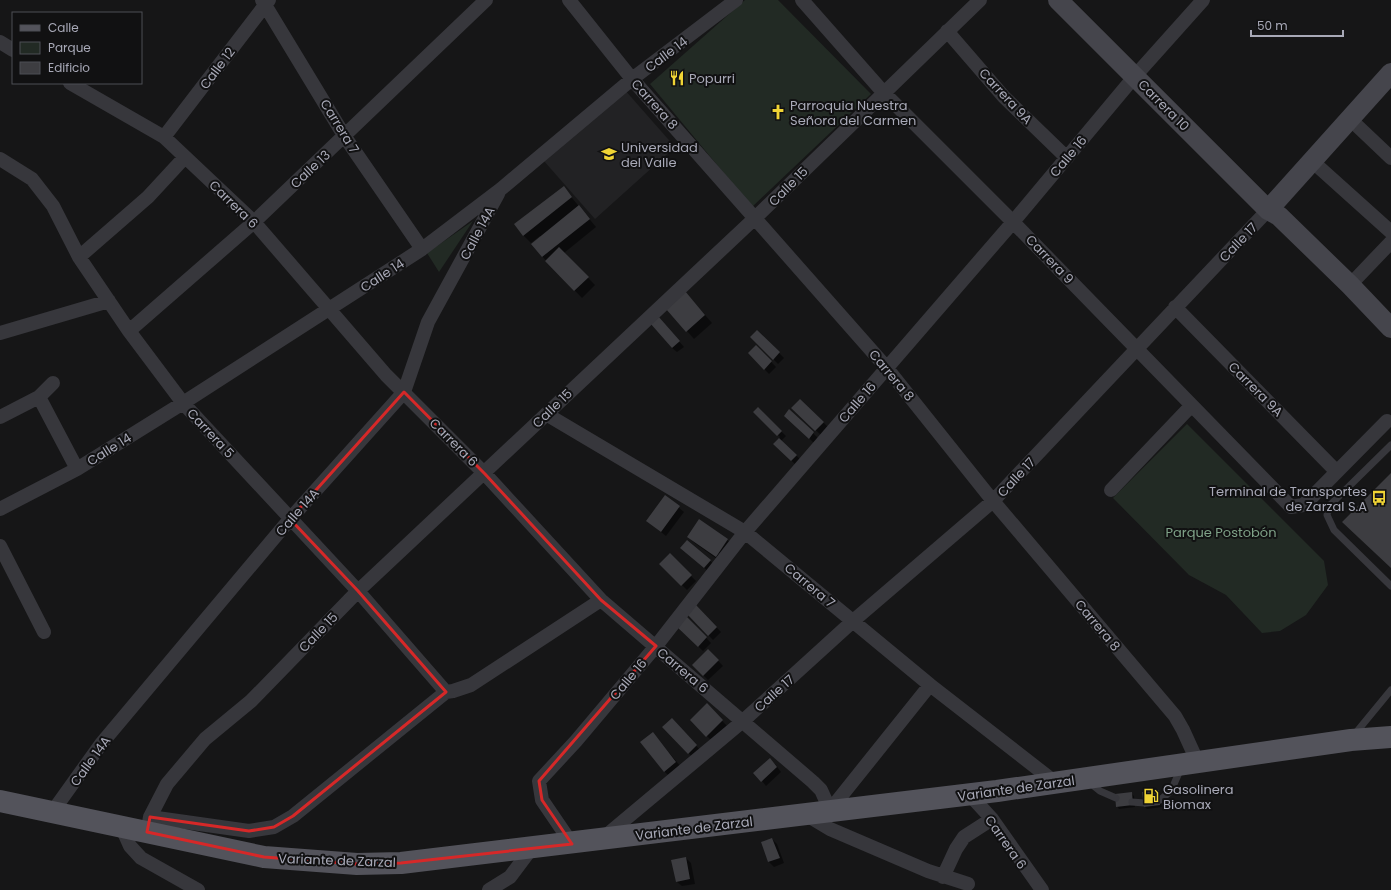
<svg xmlns="http://www.w3.org/2000/svg" width="1391" height="890" font-family="Poppins,sans-serif">
	<style>
		.built { fill: #222224 }
		.green { fill: #222a24 }
		.shadow { fill: #0007 }
		.building { fill: #3d3d41 }
		.lines { fill: none; stroke-linecap: round; stroke-linejoin: round }
		.lane { stroke: #37373c; stroke-width: 7 }
		.street { stroke: #37373c; stroke-width: 14 }
		.secondary { stroke: #45454c; stroke-width: 20 }
		.primary { stroke: #53535b; stroke-width: 22 }
		.marked { fill: none; stroke: #d62828; stroke-width: 3; stroke-linejoin: round }
		.labels { text-anchor: middle; stroke-width: 4; stroke-linejoin: round; paint-order: stroke }
		.street-label { font-size: 13px; fill: #a8a9b7; stroke: #111112 }
		.poi-label { font-size: 13px; fill: #a8a9b7; stroke: #111112; text-anchor: start }
		.park-label { font-size: 13px; fill: #7fa288; stroke: #111112 }
	</style>
	<rect width="100%" height="100%" fill="#161617"/>
	<path class="built" d="M624 89 675 147 595 219 544 161Z"/>
	<path class="green" d="M745 0H778L871 94 752 207 650 84Z
		M473 221 439 272 427 253Z
		M1187 424 1324 561 1328 585 1306 615 1280 631 1262 633 1226 595 1189 575 1113 498Z"/>
	<path class="shadow" d="M563 187 596 227 564 253 595 285 582 298 546 261 533 244 541 237 540 236 531 243 523 235Z
		M692 300 712 323 694 339 687 331Z
		M658 317 684 347 677 352 672 348Z
		M757 331 784 358 778 364 752 337Z
		M756 346 776 367 769 374 749 353Z
		M758 409 786 436 781 441 801 460 796 465 774 444 780 437 755 412Z
		M790 411 818 438 814 443 790 420Z
		M797 413 823 422 828 427 821 435Z
		M665 496 684 512 666 536 647 521Z
		M688 537 727 540 735 547 724 564 696 544Z
		M687 553 710 561 715 565 709 572Z
		M670 555 696 581 687 590 661 564Z
		M696 606 721 632 713 640 688 614Z
		M685 616 711 643 703 651 676 625Z
		M708 650 723 666 708 680 693 665Z
		M707 705 727 726 712 741 691 720Z
		M672 719 701 751 693 758 664 727Z
		M657 738 681 767 669 776 664 771Z
		M775 764 781 772 766 786 762 781Z
		M1158 792 1160 794 1162 807 1147 809 1145 807Z
		M1131 793 1134 796 1135 807 1119 809 1117 806Z
		M772 839 777 844 784 863 774 867 769 862 762 843Z
		M686 858 691 863 695 884 682 886 677 882Z"/>
	<path class="building" d="M564 186 572 197 523 236 514 224Z
		M579 205 590 219 542 257 531 244Z
		M559 247 589 277 574 291 545 261Z
		M685 291 705 315 686 332 666 309Z
		M658 316 680 341 672 348 650 323Z
		M757 330 780 352 773 360 750 337Z
		M756 345 772 361 764 370 748 353Z
		M800 399 824 422 815 431 791 408Z
		M758 407 782 431 777 436 753 412Z
		M789 409 814 432 809 439 784 416Z
		M779 438 797 455 791 461 773 444Z
		M1391 473V568L1342 522Z
		M665 495 680 506 661 532 646 521Z
		M699 519 728 539 716 557 687 537Z
		M687 540 711 560 704 568 680 548Z
		M670 553 692 575 681 586 659 564Z
		M696 605 717 627 708 636 687 614Z
		M685 615 707 637 698 647 675 625Z
		M708 649 719 660 703 676 692 665Z
		M707 703 723 720 706 737 690 720Z
		M672 718 697 745 688 754 662 727Z
		M653 732 676 762 664 772 640 742Z
		M770 758 777 767 761 782 753 773Z
		M1159 790 1160 805 1144 807 1142 792Z
		M1132 792 1133 805 1116 807 1115 794Z
		M772 838 780 858 768 862 761 842Z
		M686 857 690 879 676 882 671 860Z"/>
	<g class="lines">
		<path class="lane" d="M1391 445 1329 506 1327 515 1334 530 1391 586
			M1354 735 1391 690
			M1089 782 1100 791 1116 798
			M1160 800 1171 791 1181 768
			M1132 802 1144 803"/>
		<path class="street" d="M262 0 345 137 422 249
			M569 0 632 79 886 367 993 501 1175 716 1183 730 1198 763
			M802 0 883 92 1013 222 1291 507 1303 505 1308 501 1387 421
			M947 31 1004 97 1067 158
			M0 42 13 50
			M70 83 164 137 254 222 386 375 485 474 601 600 813 782 821 790 830 810 930 685
			M1350 119 1391 158
			M164 137 269 0
			M0 159 32 179 53 206 79 257 129 331 183 403 358 591 446 692
			M1312 161 1391 232
			M79 257 148 197 185 157
			M1350 285 1391 242
			M1175 307 1336 471
			M129 331 254 222 486 0
			M0 333 109 301
			M39 397 77 469
			M546 414 745 532 930 685 1056 783
			M0 417 39 397 53 383
			M1111 490 1191 406
			M0 509 77 469 183 403 422 249 501 189 632 79 736 0
			M0 546 44 632
			M970 795 992 819 1042 890
			M53 811 101 744 290 519 404 392 428 322 498 194
			M805 814 830 829 928 871 968 884
			M150 817 249 831 274 827 293 816 446 692 453 691 471 685 601 600
			M121 826 130 846 141 858 198 890
			M147 832 150 817 167 784 205 739 251 701 358 591 755 218 980 0
			M603 838 743 721 853 621 993 501 1268 210
			M572 844 542 800 539 781 576 741 656 646 745 532 1013 222 1135 76 1203 0
			M943 877 956 849 964 837 992 819
			M489 890 510 877 531 849"/>
		<path class="secondary" d="M1058 0 1268 210 1279 216 1350 285 1391 328
			M1268 210 1391 73"/>
		<path class="primary" d="M0 801 264 857 357 864 401 863 997 791 1351 740 1391 737"/>
	</g>
	<path class="marked" d="M404 392 485 474 601 600 656 646 539 781 542 800 572 844 401 863 357 864 264 857 147 832 150 817 249 831 274 827 293 816 446 692 358 591 290 519Z"/>
	<defs>
		<g id="restaurant-bare" transform="scale(1.2)"><path d="M-5-6h1v4h1v-4h1v4h1v-4h1v5L-1.5 .5V6h-2V.5L-5-1ZM5-6V6H3V1.5H1.5Q1.5-4 5-6Z" fill="#f0d435" stroke="#111112" stroke-width="2.5" paint-order="stroke"/></g>
		<g id="church-bare" transform="scale(1.2)"><path d="M-1.2-6h2.4v3.5h3.3v2.4h-3.3V6h-2.4V-.1h-3.3v-2.4h3.3Z" fill="#f0d435" stroke="#111112" stroke-width="2.5" paint-order="stroke"/></g>
		<g id="university-bare" transform="scale(1.2)"><path d="M0-5L7-2L0 1L-7-2ZM-4 1L0 2.5L4 1V4Q0 6-4 4Z" fill="#f0d435" stroke="#111112" stroke-width="2.5" paint-order="stroke"/></g>
		<g id="bus-bare" transform="scale(1.2)"><path d="M-5-6H5V4H4V6H2V4H-2V6H-4V4H-5ZM-3.5-4V0h7V-4ZM-3.5 1.2v1.5H-2V1.2ZM2 1.2v1.5H3.5V1.2Z" fill="#f0d435" stroke="#111112" stroke-width="2.5" paint-order="stroke"/></g>
		<g id="fuel-bare" transform="scale(1.2)"><path d="M-5.5-6h7V0h2V4h1.3V-2.5L3-4.5l.8-.8L6-3V5H2.5V1h-1V6h-7ZM-4.2-4.7v3.2H.2V-4.7Z" fill="#f0d435" stroke="#111112" stroke-width="2.5" paint-order="stroke"/></g>
	</defs>
	<g fill-rule="evenodd">
		<use href="#restaurant-bare" x="677" y="78"/>
		<use href="#church-bare" x="778" y="112"/>
		<use href="#university-bare" x="609" y="154"/>
		<use href="#bus-bare" x="1379" y="498"/>
		<use href="#fuel-bare" x="1151" y="796"/>
	</g>
	<g class="labels">
		<g class="street-label">
			<text transform="translate(666 54) rotate(-37)" y="5">Calle 14</text>
			<text transform="translate(217 68) rotate(-53)" y="5">Calle 12</text>
			<text transform="translate(1006 96) rotate(47)" y="5">Carrera 9A</text>
			<text transform="translate(655 104) rotate(48)" y="5">Carrera 8</text>
			<text transform="translate(1164 105) rotate(45)" y="5">Carrera 10</text>
			<text transform="translate(340 126) rotate(58)" y="5">Carrera 7</text>
			<text transform="translate(1068 156) rotate(-50)" y="5">Calle 16</text>
			<text transform="translate(310 169) rotate(-43)" y="5">Calle 13</text>
			<text transform="translate(788 186) rotate(-45)" y="5">Calle 15</text>
			<text transform="translate(234 204) rotate(44)" y="5">Carrera 6</text>
			<text transform="translate(477 233) rotate(-62)" y="5">Calle 14A</text>
			<text transform="translate(1238 242) rotate(-46)" y="5">Calle 17</text>
			<text transform="translate(1050 259) rotate(46)" y="5">Carrera 9</text>
			<text transform="translate(382 275) rotate(-33)" y="5">Calle 14</text>
			<text transform="translate(892 375) rotate(50)" y="5">Carrera 8</text>
			<text transform="translate(1256 389) rotate(45)" y="5">Carrera 9A</text>
			<text transform="translate(857 402) rotate(-49)" y="5">Calle 16</text>
			<text transform="translate(552 408) rotate(-44)" y="5">Calle 15</text>
			<text transform="translate(211 433) rotate(47)" y="5">Carrera 5</text>
			<text transform="translate(454 442) rotate(45)" y="5">Carrera 6</text>
			<text transform="translate(109 449) rotate(-32)" y="5">Calle 14</text>
			<text transform="translate(1016 477) rotate(-47)" y="5">Calle 17</text>
			<text transform="translate(297 512) rotate(-49)" y="5">Calle 14A</text>
			<text transform="translate(810 585) rotate(40)" y="5">Carrera 7</text>
			<text transform="translate(1098 625) rotate(50)" y="5">Carrera 8</text>
			<text transform="translate(318 632) rotate(-46)" y="5">Calle 15</text>
			<text transform="translate(683 670) rotate(40)" y="5">Carrera 6</text>
			<text transform="translate(628 679) rotate(-50)" y="5">Calle 16</text>
			<text transform="translate(774 693) rotate(-42)" y="5">Calle 17</text>
			<text transform="translate(90 761) rotate(-54)" y="5">Calle 14A</text>
			<text transform="translate(1016 788) rotate(-8)" y="5">Variante de Zarzal</text>
			<text transform="translate(694 828) rotate(-7)" y="5">Variante de Zarzal</text>
			<text transform="translate(1006 842) rotate(55)" y="5">Carrera 6</text>
			<text transform="translate(337 860) rotate(2)" y="5">Variante de Zarzal</text>
		</g>
		<g class="poi-label">
			<text x="689" y="83">Popurri</text>
			<text x="790" y="110">Parroquia Nuestra<tspan x="790" dy="15">Señora del Carmen</tspan></text>
			<text x="621" y="152">Universidad<tspan x="621" dy="15">del Valle</tspan></text>
			<text x="1367" y="496" text-anchor="end">Terminal de Transportes<tspan x="1367" dy="15">de Zarzal S.A</tspan></text>
			<text x="1163" y="794">Gasolinera<tspan x="1163" dy="15">Biomax</tspan></text>
		</g>
		<g class="park-label">
			<text x="1221" y="537">Parque Postobón</text>
		</g>
	</g>
	<rect x="12" y="12" width="130" height="72" fill="#111112" stroke="#4d4e54"/>
	<rect x="20" y="25" width="20" height="6" fill="#53535b" stroke="#4d4e54"/>
	<text x="48" y="32" font-size="12" fill="#a8a9b7">Calle</text>
	<rect x="20" y="42" width="20" height="12" fill="#222a24" stroke="#4d4e54"/>
	<text x="48" y="52" font-size="12" fill="#a8a9b7">Parque</text>
	<rect x="20" y="62" width="20" height="12" fill="#3d3d41" stroke="#4d4e54"/>
	<text x="48" y="72" font-size="12" fill="#a8a9b7">Edificio</text>
	<path d="M1251 30v6h92v-6" fill="none" stroke="#a8a9b7" stroke-width="2"/>
	<text x="1257" y="30" font-size="12" fill="#a8a9b7" stroke="#111112" stroke-width="3" paint-order="stroke">50 m</text>
</svg>
